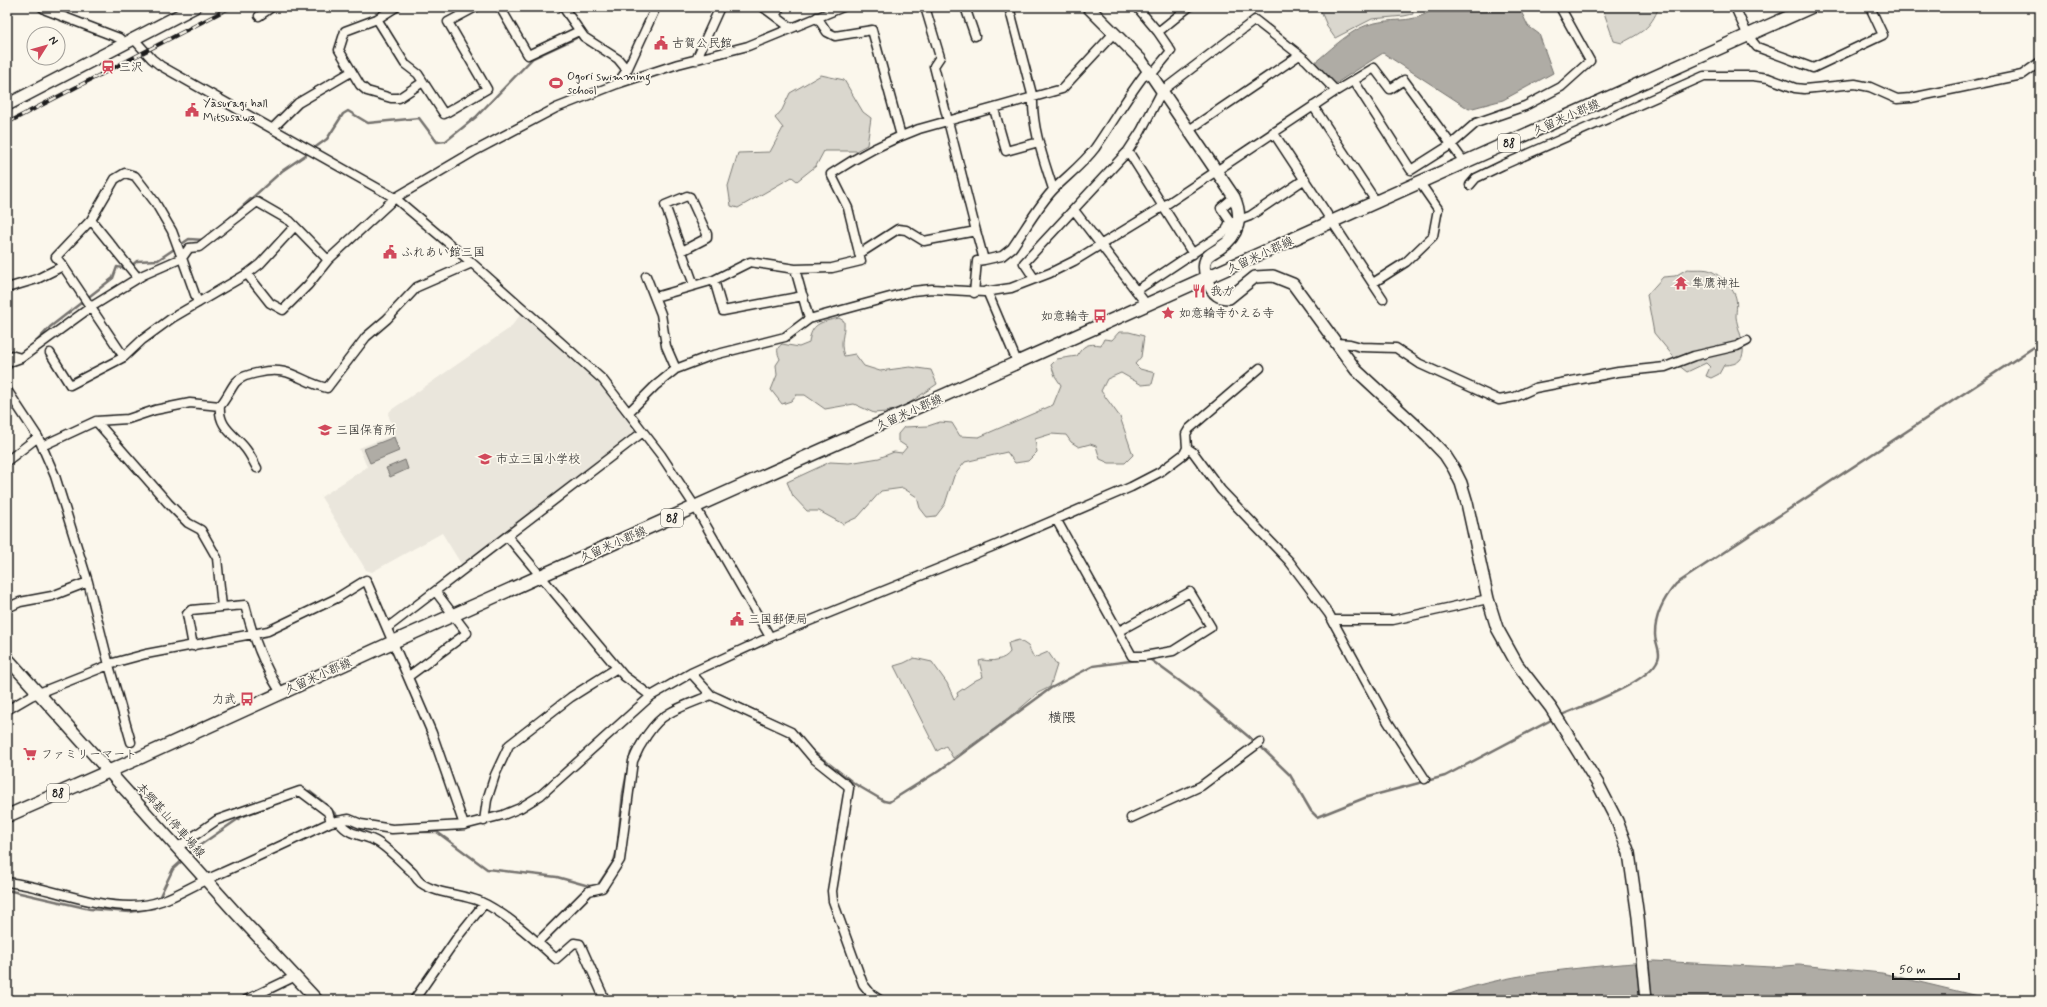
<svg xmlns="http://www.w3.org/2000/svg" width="2047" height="1007" font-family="Mynerve,'Klee One',sans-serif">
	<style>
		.built { fill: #eae6dc }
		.green { fill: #dad7ce; stroke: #7b7a75 }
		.water { fill: #afaca5; stroke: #74726e }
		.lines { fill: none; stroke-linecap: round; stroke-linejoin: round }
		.stream { stroke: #74726e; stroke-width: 2.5 }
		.street-casing { stroke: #1c1c1c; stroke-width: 11 }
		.secondary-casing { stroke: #1c1c1c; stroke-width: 14 }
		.primary-casing { stroke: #1c1c1c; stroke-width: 15 }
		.street { stroke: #fbf7ec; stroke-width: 8 }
		.secondary { stroke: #fbf7ec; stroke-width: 11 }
		.primary { stroke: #fbf7ec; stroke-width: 12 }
		.rail-casing { stroke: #1c1c1c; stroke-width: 4 }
		.rail { stroke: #fbf7ec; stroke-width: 2.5; stroke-dasharray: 8; stroke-linecap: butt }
		.labels { text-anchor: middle; stroke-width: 3.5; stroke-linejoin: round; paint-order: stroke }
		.shield { fill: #fbf7ec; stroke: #5f5e5a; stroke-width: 1 }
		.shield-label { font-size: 11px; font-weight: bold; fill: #1c1c1c }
		.poi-label { font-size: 12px; fill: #1c1c1c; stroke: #fbf7ec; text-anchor: start }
		.street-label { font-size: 12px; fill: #1c1c1c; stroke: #fbf7ec }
		.quarter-label { font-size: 14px; fill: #1c1c1c; stroke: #fbf7ec }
	</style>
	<rect width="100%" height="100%" fill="#fbf7ec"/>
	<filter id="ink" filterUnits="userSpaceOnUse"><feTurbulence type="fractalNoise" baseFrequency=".025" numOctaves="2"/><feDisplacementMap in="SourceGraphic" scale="8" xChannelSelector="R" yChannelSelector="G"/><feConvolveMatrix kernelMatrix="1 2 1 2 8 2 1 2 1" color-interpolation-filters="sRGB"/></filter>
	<g filter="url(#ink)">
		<path class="built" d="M521 314 601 386 635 431V434L463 567 442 533 372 572 366 570 321 497 367 467 359 448 395 434 388 414 391 410 510 328Z"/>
		<path class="green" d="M1319 7H1412L1413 14 1404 16 1372 19 1335 38 1328 28Z
			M1602 7H1659C1650 29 1642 32 1622 43L1614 41Z
			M821 75 844 80 863 112 871 118 867 145 856 151H824L816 166 797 181 792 177 738 208 731 206 728 186 738 153 770 152 783 128 775 118 782 110 790 93Z
			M1687 269C1694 270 1706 268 1711 271 1720 275 1731 286 1735 295 1738 303 1736 309 1736 317 1738 334 1757 365 1724 365L1719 374 1711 378 1706 376 1710 367 1706 363 1687 372 1678 365 1673 356 1654 333 1647 295 1663 277 1675 276Z
			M839 318 844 321C845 336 839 340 844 356L855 354 864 366 880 371 910 367 931 370 937 384 905 406 886 412 874 413 854 404 825 409 805 395H796L791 401 782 404 771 390 777 375 776 365 780 359C777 352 776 348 782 344L799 347 809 343C811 323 821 322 839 318Z
			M1119 332H1129L1144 336 1141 357 1135 364 1140 369 1155 373 1152 384 1142 385 1121 373 1107 379 1101 391 1120 417 1133 455 1125 463H1109L1100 459 1096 446 1090 444 1079 447 1071 442 1066 435 1051 434 1035 439 1037 452 1028 461 1015 463 1007 452 965 462 954 476 945 504 936 516 927 517 920 508 917 497 903 488 881 491 858 517 843 524 819 511H807L793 496 787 482 830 462 849 463 879 458 894 452 902 453 907 447 898 441V434L904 427 928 426 940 422 952 423 960 436 979 437 1053 405 1061 385 1055 376 1051 365 1057 359 1077 356C1083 345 1088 343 1101 345L1104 339 1112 340Z
			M1019 640 1028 646 1034 658 1048 652 1057 665 1050 687 1038 693 1008 719 953 758 946 746 937 751 894 666 904 663 914 658 932 662 947 683 954 699 958 696 957 693 976 680 983 677 979 661 983 660C991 662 1005 660 1010 652L1008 643Z"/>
		<path class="water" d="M1437 7H1519L1528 26 1539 34 1553 73 1503 100 1469 109 1383 53 1335 84 1314 63C1332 49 1352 27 1375 23 1402 17 1411 25 1437 7Z
			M394 437 399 451 370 463 364 449Z
			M405 460 408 469 390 477 386 468Z
			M1654 961 1772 967 1799 965 1882 973 1994 1000H1434C1500 972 1583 968 1654 961Z"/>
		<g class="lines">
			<path class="stream" d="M313 149 327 139 343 114 348 111 368 123 419 118 437 142 446 141 476 117 533 58 576 38
				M223 224 282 171 310 152
				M34 344 50 327 113 278 117 267 128 269 137 261 158 260 189 239 204 240
				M7 371 16 363
				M719 694 781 723
				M1559 716C1581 706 1657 681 1659 655 1659 648 1655 641 1655 634 1655 615 1664 598 1676 584L2040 343
				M810 749 855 784 884 801 889 802 940 770 1051 688 1093 666 1145 659 1151 660 1196 693 1261 747 1290 775 1311 811 1317 817 1367 797 1445 776 1555 718
				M305 792 309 791 327 805 340 819
				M346 823 356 826
				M389 832H437L487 869 557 877 589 886 598 885 614 861 617 850 623 793 631 753 639 740
				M188 855 196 848 241 817 272 805
				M7 890 90 909 130 912 154 908 156 904
				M158 900 173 869 184 859"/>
			<g class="street-casing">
				<path id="street" d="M42 7 46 10 119 38 125 43
					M396 7 377 19 345 31 339 50 360 85 367 91 391 98H399L423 82
					M500 7 528 55 579 31
					M563 7 584 37 618 59 627 70
					M763 7 791 28
					M965 7 975 36
					M1009 7 1033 98C1032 129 1044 160 1053 189
					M1137 7 1158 32
					M1735 7 1748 36 1757 47 1813 68 1883 35 1870 7
					M259 16 272 7
					M775 16 780 7
					M817 17 827 32 835 36 872 30 901 136
					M377 19 405 64 418 74 444 114 487 89 448 22 476 7
					M133 38 152 59 161 66 395 198 472 263 603 380 661 455 696 508 770 637
					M696 60 720 7
					M1151 75 1171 51 1158 32 1189 7
					M1354 81 1411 170 1452 144 1476 123 1525 106 1561 87 1590 61 1560 7
					M617 84 627 70 656 7
					M1313 106 1377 203
					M994 109 1006 151 1039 142
					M273 128 298 103 351 72
					M1189 130 1298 56
					M1273 132 1383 299
					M1128 151 1193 254
					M1470 185 1476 178 1503 165 1704 76H1753L1768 78 1795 88 1804 89 1855 84 1870 87 1897 99 1911 98 2022 75 2040 62
					M1074 210 1147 305
					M91 220 138 278
					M1239 220 1250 216 1305 179
					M682 251 707 238V234L690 197 687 196 665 205 694 285
					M859 254 898 229 906 230 924 241 976 231 934 66 940 57 925 7
					M984 260 1002 256 1012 248C1024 231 1040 203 1054 189 1068 175 1083 164 1095 148 1113 122 1128 95 1148 70
					M63 266 124 357
					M795 269 809 319
					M247 274 270 303 283 310 308 285 328 260
					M646 276 661 314 666 346 676 369
					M1034 278 1024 263 1128 151 1141 131 1162 91 1255 20 1306 60 1336 91 1374 68 1390 89 1404 80 1464 162
					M714 280 723 311 803 296
					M1373 283 1406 262 1433 236 1438 209 1420 183
					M7 288 37 279 63 266 56 257 91 220 115 179 125 173 135 176 155 202 172 231 182 258 189 248 199 247 257 202 290 221 328 260 395 198 473 152 556 108 617 84 678 64 748 46 843 7
					M987 291 1018 364
					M1136 291 1226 231 1230 221 1221 208 1234 197
					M974 293 977 261 984 260 976 231
					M655 297 714 280 750 262 795 269 832 268 861 261 848 208 831 174C858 156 889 140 919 129L1062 89 1114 33
					M1337 343 1350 344 1361 347 1396 348 1420 364 1499 400 1515 397 1535 388 1618 372 1665 367 1694 356 1737 346 1747 341
					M50 353 70 385 124 357 142 340 172 318 247 274 260 264 295 226
					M7 354 21 358 7 363
					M21 358 91 307 143 275 182 258 198 303
					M7 390 38 437 55 476 88 582 109 665 131 742
					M220 406C218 427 234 434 245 448 250 454 253 461 257 468
					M629 412 655 386 676 369 710 356 785 337 809 319 912 291 932 289 984 292 1011 288 1050 273 1074 261 1164 206 1336 91
					M96 421 168 503 188 523 201 530 217 558 222 607 191 610 187 614 193 646
					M42 446 96 421 128 419 155 410 190 403 220 406C226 399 230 390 235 383 241 376 249 375 257 373 292 365 297 381 327 388L366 337 387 319 417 287 472 263
					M1187 448 1193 452 1221 490 1289 561 1329 614 1388 722 1425 779
					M7 461 38 437
					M1056 519 1132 656H1144L1173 651 1211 627 1190 592 1119 631
					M508 537 624 676 651 696
					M222 607 245 605C253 638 263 665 281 693
					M7 608 20 602 52 596 88 582
					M1334 620H1393L1488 599
					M387 628 643 432
					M109 664 146 654 268 631 337 598 366 580 432 733 464 825
					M691 673 711 695 791 732 813 758 847 785 849 788 832 891 833 901 863 984 871 994 880 1000
					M409 676 467 633 436 592
					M7 710 31 696 109 665
					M1131 818 1201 786 1260 742
					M484 821 487 800 495 775 509 745 571 697 617 668
					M339 822C351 838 364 833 379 843 391 851 402 863 413 873 415 876 417 880 421 883 437 894 461 894 479 901 505 912 535 940 556 959L574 943 580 944 605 1000
					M178 847 217 820 300 791 328 812 331 822
					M7 882C49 887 88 906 131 906 163 906 183 890 210 878 251 860 291 841 331 822L349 819 361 824 392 829 464 825 503 815 520 808 541 795 651 696 691 673 770 637 994 546 1131 487 1160 472 1184 454 1187 448 1186 434 1189 429 1260 368
					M538 942 589 891 602 888 620 860 633 761C639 746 653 722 668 714 681 706 697 701 711 695
					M246 1000 296 976
					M414 1000 459 935 484 904"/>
			</g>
			<g class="secondary-casing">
				<path id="secondary" d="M1088 7 1141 60 1234 197C1243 217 1239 236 1220 248 1216 251 1208 254 1206 259 1201 269 1209 290 1217 295 1221 298 1225 298 1229 298L1255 277 1273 276 1293 284 1356 370 1426 435 1445 455 1454 469 1461 483 1467 503 1488 599 1497 628 1517 664 1551 708 1598 784 1617 821 1629 853 1638 917 1646 1000
					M7 105 195 7
					M7 658 234 911 317 1000"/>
			</g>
			<g class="primary-casing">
				<path id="primary" d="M7 816 137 759 393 642 1811 7"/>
			</g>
			<use href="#street" class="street"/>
			<use href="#secondary" class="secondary"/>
			<use href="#primary" class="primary"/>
			<g class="rail-casing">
				<path id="rail" d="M7 123 231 7"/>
			</g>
			<use href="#rail" class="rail"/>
		</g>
	</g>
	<defs>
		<g id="civic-bare" transform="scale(1.08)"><path d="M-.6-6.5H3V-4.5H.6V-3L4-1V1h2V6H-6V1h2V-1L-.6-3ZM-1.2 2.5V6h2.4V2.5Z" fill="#d1495b" stroke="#fbf7ec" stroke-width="2.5" paint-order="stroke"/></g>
		<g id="station-bare" transform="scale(1.08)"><path d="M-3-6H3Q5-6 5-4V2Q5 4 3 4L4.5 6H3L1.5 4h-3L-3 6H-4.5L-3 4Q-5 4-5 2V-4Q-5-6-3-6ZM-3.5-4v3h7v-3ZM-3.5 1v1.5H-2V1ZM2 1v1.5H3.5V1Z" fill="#d1495b" stroke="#fbf7ec" stroke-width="2.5" paint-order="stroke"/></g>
		<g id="stadium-bare" transform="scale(1.08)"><path d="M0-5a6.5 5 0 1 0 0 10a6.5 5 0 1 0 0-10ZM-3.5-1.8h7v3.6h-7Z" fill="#d1495b" stroke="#fbf7ec" stroke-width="2.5" paint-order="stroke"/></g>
		<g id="temple-bare" transform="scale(1.08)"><path d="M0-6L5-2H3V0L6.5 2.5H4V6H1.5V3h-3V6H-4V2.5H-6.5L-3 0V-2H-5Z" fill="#d1495b" stroke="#fbf7ec" stroke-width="2.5" paint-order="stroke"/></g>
		<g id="restaurant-bare" transform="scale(1.08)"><path d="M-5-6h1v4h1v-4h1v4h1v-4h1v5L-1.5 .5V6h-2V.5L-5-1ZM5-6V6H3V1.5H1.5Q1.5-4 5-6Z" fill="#d1495b" stroke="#fbf7ec" stroke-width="2.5" paint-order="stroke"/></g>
		<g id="sight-bare" transform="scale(1.08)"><path d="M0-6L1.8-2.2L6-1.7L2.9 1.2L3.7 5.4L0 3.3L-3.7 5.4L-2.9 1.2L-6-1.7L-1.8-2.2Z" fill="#d1495b" stroke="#fbf7ec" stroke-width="2.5" paint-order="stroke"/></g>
		<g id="bus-bare" transform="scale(1.08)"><path d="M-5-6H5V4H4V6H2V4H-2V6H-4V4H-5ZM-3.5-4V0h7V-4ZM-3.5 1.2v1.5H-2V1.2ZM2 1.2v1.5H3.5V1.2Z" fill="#d1495b" stroke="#fbf7ec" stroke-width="2.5" paint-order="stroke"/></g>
		<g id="school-bare" transform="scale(1.08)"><path d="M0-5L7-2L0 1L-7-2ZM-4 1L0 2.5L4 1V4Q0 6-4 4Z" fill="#d1495b" stroke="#fbf7ec" stroke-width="2.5" paint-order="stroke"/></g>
		<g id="supermarket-bare" transform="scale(1.08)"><path d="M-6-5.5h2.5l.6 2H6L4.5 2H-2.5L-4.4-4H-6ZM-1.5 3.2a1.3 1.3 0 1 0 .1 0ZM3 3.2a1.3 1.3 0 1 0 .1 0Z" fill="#d1495b" stroke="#fbf7ec" stroke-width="2.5" paint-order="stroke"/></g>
	</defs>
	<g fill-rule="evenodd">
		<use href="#civic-bare" x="661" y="43"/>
		<use href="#station-bare" x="108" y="67"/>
		<use href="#stadium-bare" x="556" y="83"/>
		<use href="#civic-bare" x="192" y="110"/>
		<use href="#civic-bare" x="390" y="252"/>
		<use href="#temple-bare" x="1681" y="283"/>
		<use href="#restaurant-bare" x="1199" y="291"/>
		<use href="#sight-bare" x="1168" y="313"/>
		<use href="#bus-bare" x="1100" y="316"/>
		<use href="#school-bare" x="325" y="430"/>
		<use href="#school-bare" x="485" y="459"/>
		<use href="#civic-bare" x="737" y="619"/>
		<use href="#bus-bare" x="247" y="699"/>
		<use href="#supermarket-bare" x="30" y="754"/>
	</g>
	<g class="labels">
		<g class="shield">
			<rect x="1498" y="134" width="22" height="18" rx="3"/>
			<rect x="661" y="509" width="22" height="18" rx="3"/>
			<rect x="47" y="784" width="22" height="18" rx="3"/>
		</g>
		<g class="shield-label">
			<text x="1509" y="147">88</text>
			<text x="672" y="522">88</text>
			<text x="58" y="797">88</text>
		</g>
		<g class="poi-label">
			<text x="672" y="47">古賀公民館</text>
			<text x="119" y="71">三沢</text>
			<text x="567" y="80">Ogori swimming<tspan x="567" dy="14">school</tspan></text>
			<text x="203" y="107">Yasuragi hall<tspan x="203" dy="14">Mitsusawa</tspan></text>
			<text x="401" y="256">ふれあい館三国</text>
			<text x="1692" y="287">隼鷹神社</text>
			<text x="1210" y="295">我ガ</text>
			<text x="1179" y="317">如意輪寺かえる寺</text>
			<text x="1089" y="320" text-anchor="end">如意輪寺</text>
			<text x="336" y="434">三国保育所</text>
			<text x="496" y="463">市立三国小学校</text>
			<text x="748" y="623">三国郵便局</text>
			<text x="236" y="703" text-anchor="end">力武</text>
			<text x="41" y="758">ファミリーマート</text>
		</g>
		<g class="street-label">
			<text transform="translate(1566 117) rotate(-24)" y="4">久留米小郡線</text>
			<text transform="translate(1260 255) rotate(-25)" y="4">久留米小郡線</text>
			<text transform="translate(909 412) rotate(-24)" y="4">久留米小郡線</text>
			<text transform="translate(613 544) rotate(-24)" y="4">久留米小郡線</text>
			<text transform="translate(318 676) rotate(-24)" y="4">久留米小郡線</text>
			<text transform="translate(171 820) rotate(48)" y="4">本郷基山停車場線</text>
		</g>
		<g class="quarter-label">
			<text x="1062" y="722">横隈</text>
		</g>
	</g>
	<rect width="2047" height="1007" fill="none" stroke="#fbf7ec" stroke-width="24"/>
	<rect x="12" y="12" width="2023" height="983" fill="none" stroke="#1c1c1c" stroke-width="1.5" filter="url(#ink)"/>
	<g transform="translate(46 46) rotate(53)"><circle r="19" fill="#fbf7ec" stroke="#a29f99"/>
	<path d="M0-3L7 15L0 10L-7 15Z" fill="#d1495b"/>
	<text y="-6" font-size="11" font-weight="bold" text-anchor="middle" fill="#1c1c1c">N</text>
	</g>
	<path d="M1893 973v6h66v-6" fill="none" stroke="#1c1c1c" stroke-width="2"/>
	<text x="1899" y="973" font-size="12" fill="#1c1c1c" stroke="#fbf7ec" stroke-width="3" paint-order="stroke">50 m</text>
</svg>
